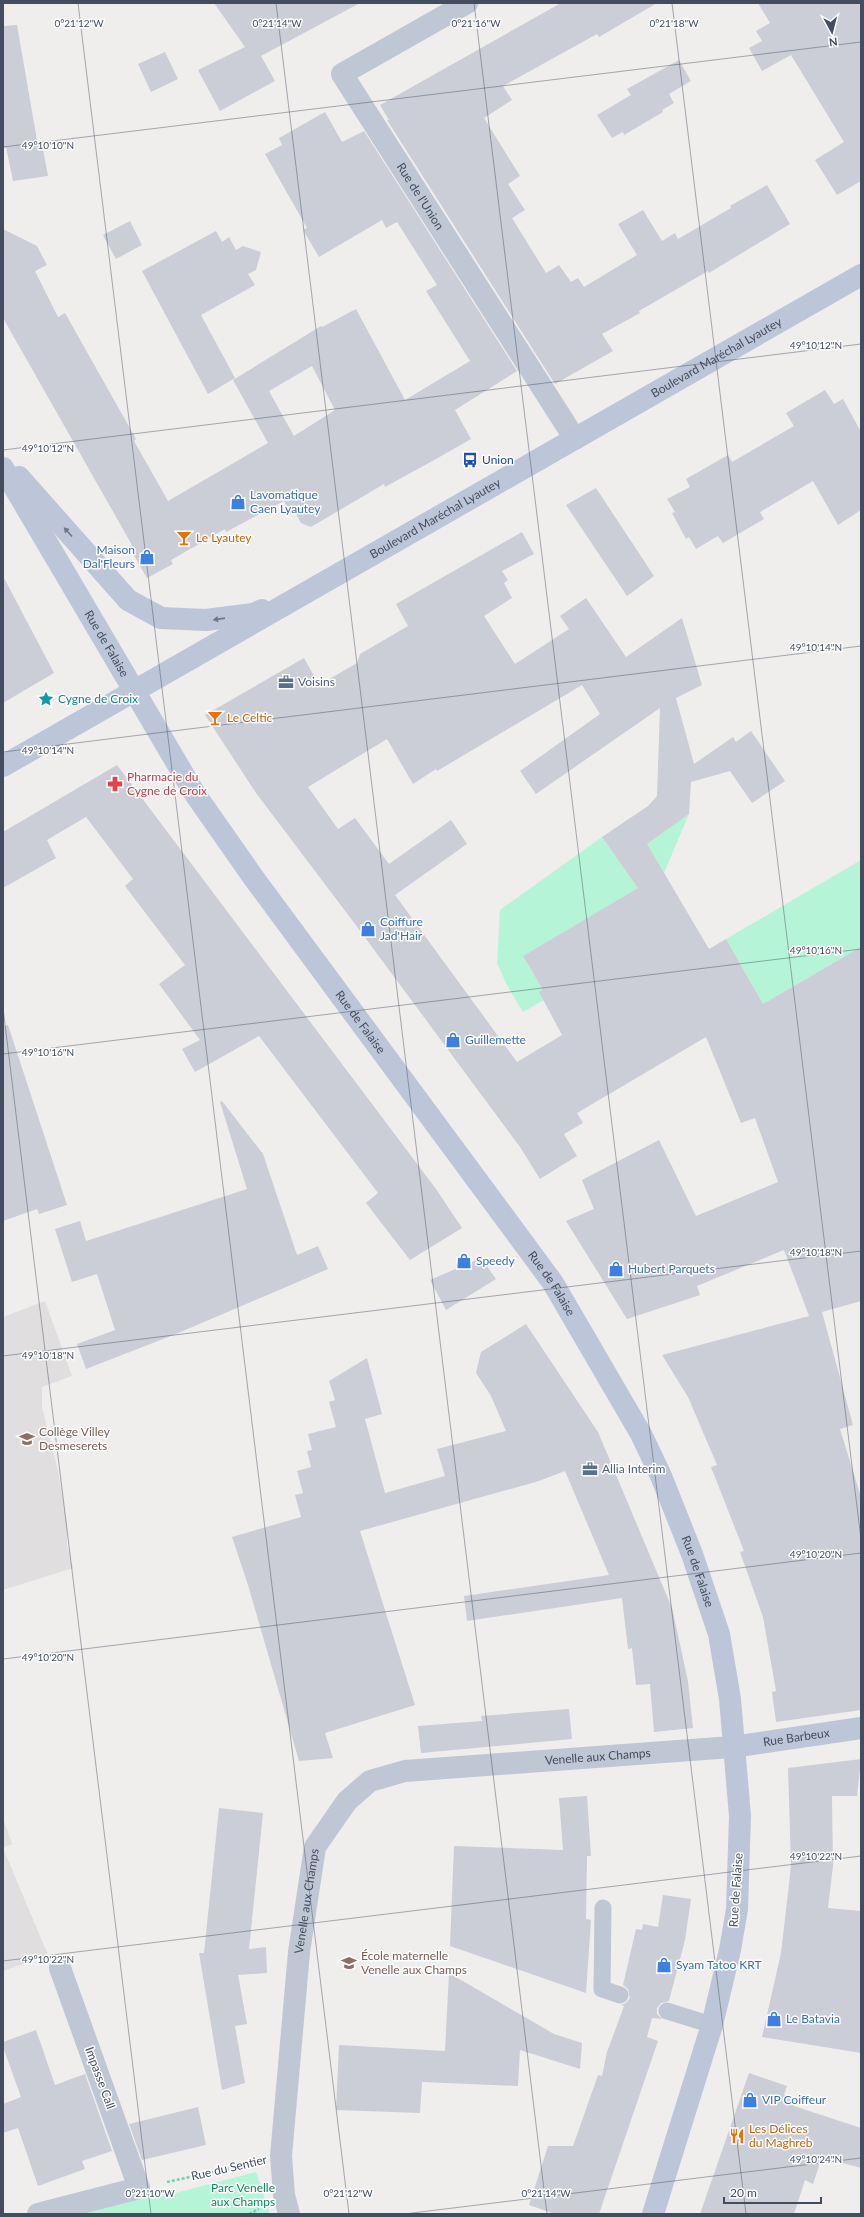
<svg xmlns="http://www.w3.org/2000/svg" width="864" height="2217" font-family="Lato,sans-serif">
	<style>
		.education { fill: #e1dedf }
		.green { fill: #b5f4d7 }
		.building { fill: #cbced6; fill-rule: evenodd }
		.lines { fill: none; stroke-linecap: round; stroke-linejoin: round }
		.path { stroke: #69d6b0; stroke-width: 2.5; stroke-dasharray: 3 2; stroke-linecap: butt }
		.lane { stroke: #bfc7d4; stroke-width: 17 }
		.street { stroke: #bfc7d4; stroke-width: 22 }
		.secondary { stroke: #bdc6d9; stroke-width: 22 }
		.oneway { fill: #6e7788 }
		.ticks { fill: none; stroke: #434d5d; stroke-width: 1; stroke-opacity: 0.45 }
		.labels { text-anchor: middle; stroke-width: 3; stroke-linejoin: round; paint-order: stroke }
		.street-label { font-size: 12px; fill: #434d5d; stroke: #fff }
		.transit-label { font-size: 12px; fill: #164399; stroke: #fff; text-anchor: start }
		.shop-label { font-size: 12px; fill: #366cbe; stroke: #fff; text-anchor: start }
		.food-label { font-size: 12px; fill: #c56008; stroke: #fff; text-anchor: start }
		.service-label { font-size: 12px; fill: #4e5e75; stroke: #fff; text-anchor: start }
		.culture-label { font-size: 12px; fill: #0d838f; stroke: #fff; text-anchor: start }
		.health-label { font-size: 12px; fill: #be3a42; stroke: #fff; text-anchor: start }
		.education-label { font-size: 12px; fill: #785e54; stroke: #fff; text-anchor: start }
		.park-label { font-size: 12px; fill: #0c865b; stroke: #fff }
		.ticks-label { font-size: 10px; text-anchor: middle; fill: #434d5d; stroke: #fff; stroke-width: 3; stroke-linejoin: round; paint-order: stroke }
	</style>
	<rect width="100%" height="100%" fill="#f0eded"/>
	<path class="education" d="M45 1301 72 1376 42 1387V1407L58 1471 67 1523V1545L73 1568 3 1590V1317Z
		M3 1818 12 1844 3 1848 48 1955 3 1971Z"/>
	<path class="green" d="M689 814 664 873 523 956 543 990 544 1000 523 1012 508 987 497 963 500 910 602 837 620 862Z
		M861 860V947L763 1004 726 939Z
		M256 2172 270 2214H65L125 2199 164 2196Z"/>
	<path class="building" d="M214 3H360L261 56 275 81 220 111 198 70 245 47Z
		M561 3H657L599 37 597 34 503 86 512 100 484 118 520 176 508 184 525 210 512 218 546 273 559 265 571 282 578 278 584 287 637 255 618 224 643 210 662 241 675 233 678 239 731 208 730 206 767 185 790 224 709 273 708 271 639 311 640 313 602 334 613 351 555 384 387 120H389L380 105Z
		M758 3H861V181L837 195 815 160 844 142 791 55 762 71 749 48 762 41 756 31 770 23Z
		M17 25 38 146 42 144 48 176 13 181 6 147 3 149V26Z
		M165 52 178 79 151 92 138 64Z
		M679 60 691 81 669 94 674 103 662 110 663 112 624 135 623 132 612 138 597 115 631 95 627 89Z
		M325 112 342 142 364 131 517 371 455 410 471 439 436 459 385 487 384 484 311 527 301 523 292 507 288 509 284 501 226 532 225 529 171 560 173 564 147 578 129 547 132 545 3 318V229L37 246 47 265 35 271 58 317 65 313 136 439 134 441 168 501 268 443 233 380 321 326 322 327 356 309 405 400 470 361 426 291 437 285 397 222 386 228 382 220 319 257 303 230 307 228 265 154 282 145 279 138ZM312 366 335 410 294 436 269 391Z
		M130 221 142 245 116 259 103 235Z
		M216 231 222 242 229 237 236 250 243 246 261 252 256 270 248 274 255 285 201 315 235 378 208 394 142 271Z
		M825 390 834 404 843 399 861 432V510L838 525 813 481 760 512 764 519 723 543 718 536 696 549 689 537 686 539 672 513 675 512 667 499 690 487 686 479 728 455 732 462 794 426 786 413Z
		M596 488 654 576 627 596 566 505Z
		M522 532 534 554 502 571 508 580 504 583 512 598 484 616 515 664 569 629 560 616 586 598 626 657 682 618 702 685 676 698 694 764 733 737 736 742 751 731 785 781 752 803 730 771 691 782 689 814 647 844 709 949 726 939 763 1004 861 947V1301L822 1312 853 1425 840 1429 861 1497V1710L776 1722 772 1692 776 1691 763 1617 740 1552 744 1551 711 1467 717 1465 688 1397 662 1355 809 1316 784 1250 697 1286 700 1295 627 1319 566 1221 594 1209 582 1180 659 1140 696 1216 778 1182 755 1118 741 1123 706 1037 577 1113 583 1123 564 1134 577 1156 540 1179 520 1147 355 924 256 793 205 715 304 658 319 685 357 663 360 654 408 626 396 604ZM582 685 600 714 520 771 536 794 660 708 657 796 648 806 602 837 638 888 523 956 543 990 539 992 562 1035 517 1062 395 895 467 844 451 820 389 864 355 818 338 829 308 787 387 739 413 784 436 769 437 771Z
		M3 576 54 673 3 703Z
		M117 765 436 1189 462 1228 410 1260 366 1203 378 1193 259 1036 195 1072 182 1049 200 1040 159 984 185 965 125 886 133 879 86 817 47 840 56 858 3 888V832Z
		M8 1025 67 1205 39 1214 37 1209 3 1221V1026Z
		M222 1101 263 1154 297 1255 318 1246 328 1269 176 1334 86 1369 77 1344 115 1330 97 1274 72 1282 55 1229 80 1221 86 1241 247 1189 220 1102Z
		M481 1258 496 1279 446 1310 430 1280Z
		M526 1324 598 1432 672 1608 688 1681 693 1728 654 1732 650 1684 636 1685 632 1648 628 1649 622 1598 467 1621 464 1596 609 1575 565 1471 539 1481 360 1531 415 1705 325 1733 333 1758 299 1761 248 1585 232 1537 301 1517 295 1495 303 1493 297 1471 311 1467 307 1451 312 1450 308 1434 336 1427 329 1402 335 1400 329 1381 367 1358 382 1414 365 1419 385 1493 445 1476 437 1449 506 1431 491 1396 476 1373 481 1352Z
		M569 1709 572 1739 421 1753 418 1726 482 1721 481 1716Z
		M861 1759 857 1796H832L833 1866 828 1908 861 1911V2053L762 2037 781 1953 789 1884 791 1864 788 1768Z
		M587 1796 591 1856H587L586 1919 591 1920 586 1993 450 1946 454 1846 563 1850 559 1798Z
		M219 1808 263 1813 249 1949 266 1947 267 1973 238 1975 247 2024 235 2026 245 2083 222 2090 199 1953H204Z
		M663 1895 691 1899 685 1940 669 2001 661 2003 657 2008V2014L662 2019 652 2018 647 2037 658 2041 599 2214H555L529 2205 548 2146H573L598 2075 602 2076 607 2052 624 2006 621 2005 626 2003 630 1998 628 1989 623 1985 636 1929 642 1930 643 1924 658 1927Z
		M449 1973 554 2034 582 2043 580 2069 520 2050 518 2086 422 2082 420 2113 336 2110 339 2045 445 2051Z
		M36 2030 55 2085 85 2074 112 2151 82 2161 85 2169 38 2186 18 2128 3 2133V2104L21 2097 3 2047V2042Z
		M749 2073 787 2086 784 2095 796 2100 794 2106 861 2128V2168L822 2157 813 2184 805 2180 794 2214H700Z
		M198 2107 206 2145 142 2160 129 2124Z"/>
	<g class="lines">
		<path class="path" d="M167 2182 254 2163
			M249 2214 259 2209"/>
		<path class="lane" d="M603 1908 602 1989 620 1995
			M667 2011 712 2025"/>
		<g class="street">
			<path id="s1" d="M467 3 342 74 575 439"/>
			<path d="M38 2214 139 2188 60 1968"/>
			<path id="s2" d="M289 2214 284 2195 281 2156 299 1952 315 1847 347 1801 370 1781 405 1771 732 1747"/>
		</g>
		<g class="secondary">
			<path id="s3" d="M3 468 195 794 253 877 553 1283 641 1434 661 1476 692 1554 719 1634 730 1699 740 1816 737 1909 730 1950 712 2025 653 2214"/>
			<path d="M19 477 128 600 161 618 206 620 253 614 262 610"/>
			<path id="s4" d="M3 766 861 275"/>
			<path id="s5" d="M732 1747 861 1728"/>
		</g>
	</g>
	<defs><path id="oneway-solid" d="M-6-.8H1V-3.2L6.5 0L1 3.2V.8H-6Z"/></defs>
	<g class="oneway">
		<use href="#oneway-solid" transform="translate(68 532) rotate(-132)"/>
		<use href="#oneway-solid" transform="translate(219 619) rotate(172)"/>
	</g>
	<path class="ticks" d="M78 3 349 2214M276 3 547 2214M474 3 746 2214M672 3 861 1539M3 147 861 42M3 450 861 344M3 752 861 646M3 1008 151 2214M3 1054 861 949M3 1356 861 1251M3 1659 861 1553M3 1961 861 1856M404 2214 861 2158"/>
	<defs>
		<g id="bus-bare" transform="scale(1.2)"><path d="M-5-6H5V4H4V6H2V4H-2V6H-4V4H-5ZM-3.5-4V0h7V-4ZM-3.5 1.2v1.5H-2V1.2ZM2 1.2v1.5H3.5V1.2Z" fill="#1a4fb4" stroke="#fff" stroke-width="2.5" paint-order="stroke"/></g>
		<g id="shop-bare" transform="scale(1.2)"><path d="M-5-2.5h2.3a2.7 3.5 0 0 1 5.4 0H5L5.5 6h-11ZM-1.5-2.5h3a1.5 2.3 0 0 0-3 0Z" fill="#3f7fe0" stroke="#fff" stroke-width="2.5" paint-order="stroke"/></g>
		<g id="bar-bare" transform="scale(1.2)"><path d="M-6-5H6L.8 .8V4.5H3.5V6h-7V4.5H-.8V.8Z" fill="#e8710a" stroke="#fff" stroke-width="2.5" paint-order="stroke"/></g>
		<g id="office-bare" transform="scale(1.2)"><path d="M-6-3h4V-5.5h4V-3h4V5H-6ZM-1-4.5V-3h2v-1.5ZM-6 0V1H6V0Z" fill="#5c6f8a" stroke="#fff" stroke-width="2.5" paint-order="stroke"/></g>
		<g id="sight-bare" transform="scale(1.2)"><path d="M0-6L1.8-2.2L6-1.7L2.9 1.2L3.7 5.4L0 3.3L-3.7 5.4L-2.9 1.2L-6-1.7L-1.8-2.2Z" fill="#0f9aa8" stroke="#fff" stroke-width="2.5" paint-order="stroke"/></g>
		<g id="pharmacy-bare" transform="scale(1.2)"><path d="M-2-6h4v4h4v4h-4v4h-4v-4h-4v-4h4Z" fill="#e0444e" stroke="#fff" stroke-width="2.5" paint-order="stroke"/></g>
		<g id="school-bare" transform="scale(1.2)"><path d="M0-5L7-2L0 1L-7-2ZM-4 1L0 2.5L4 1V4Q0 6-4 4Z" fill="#8d6e63" stroke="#fff" stroke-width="2.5" paint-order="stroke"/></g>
		<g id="restaurant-bare" transform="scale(1.2)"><path d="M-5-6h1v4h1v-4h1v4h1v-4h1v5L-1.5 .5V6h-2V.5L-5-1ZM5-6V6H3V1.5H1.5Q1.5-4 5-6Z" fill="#e8710a" stroke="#fff" stroke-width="2.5" paint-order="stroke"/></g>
	</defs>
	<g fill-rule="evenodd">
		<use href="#bus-bare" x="470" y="460"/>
		<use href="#shop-bare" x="238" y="502"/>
		<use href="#bar-bare" x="184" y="538"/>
		<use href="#shop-bare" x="147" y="557"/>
		<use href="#office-bare" x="286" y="682"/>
		<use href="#sight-bare" x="46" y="699"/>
		<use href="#bar-bare" x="215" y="718"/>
		<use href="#pharmacy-bare" x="115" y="784"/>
		<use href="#shop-bare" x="368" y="929"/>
		<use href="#shop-bare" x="453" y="1040"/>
		<use href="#shop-bare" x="464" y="1261"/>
		<use href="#shop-bare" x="616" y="1269"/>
		<use href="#school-bare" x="27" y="1439"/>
		<use href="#office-bare" x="590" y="1469"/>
		<use href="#school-bare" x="349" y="1963"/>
		<use href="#shop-bare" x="664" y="1965"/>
		<use href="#shop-bare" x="774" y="2019"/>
		<use href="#shop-bare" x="750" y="2100"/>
		<use href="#restaurant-bare" x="737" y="2136"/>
	</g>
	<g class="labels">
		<g class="street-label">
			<text dy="4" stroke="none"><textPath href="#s1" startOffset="289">Rue de l'Union</textPath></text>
			<text dy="4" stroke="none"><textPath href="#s4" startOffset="822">Boulevard Maréchal Lyautey</textPath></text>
			<text dy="4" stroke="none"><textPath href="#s4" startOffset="498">Boulevard Maréchal Lyautey</textPath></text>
			<text dy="4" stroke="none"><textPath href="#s3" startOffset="204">Rue de Falaise</textPath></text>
			<text dy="4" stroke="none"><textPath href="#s3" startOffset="660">Rue de Falaise</textPath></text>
			<text dy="4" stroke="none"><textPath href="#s3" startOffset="984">Rue de Falaise</textPath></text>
			<text dy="4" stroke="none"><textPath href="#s3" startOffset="1308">Rue de Falaise</textPath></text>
			<text dy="4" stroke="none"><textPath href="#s5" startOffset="65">Rue Barbeux</textPath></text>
			<text dy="4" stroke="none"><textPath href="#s2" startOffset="686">Venelle aux Champs</textPath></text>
			<text transform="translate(736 1890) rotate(-86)" y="4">Rue de Falaise</text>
			<text dy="4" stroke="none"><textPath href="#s2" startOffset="315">Venelle aux Champs</textPath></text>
			<text transform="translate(100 2078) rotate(70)" y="4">Impasse Call</text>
			<text transform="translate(229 2168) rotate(-13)" y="4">Rue du Sentier</text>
		</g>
		<g class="transit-label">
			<text x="482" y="464">Union</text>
		</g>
		<g class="shop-label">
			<text x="250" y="499">Lavomatique<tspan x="250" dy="14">Caen Lyautey</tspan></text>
			<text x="135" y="554" text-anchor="end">Maison<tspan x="135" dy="14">Dal'Fleurs</tspan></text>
			<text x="380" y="926">Coiffure<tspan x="380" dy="14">Jad'Hair</tspan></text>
			<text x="465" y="1044">Guillemette</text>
			<text x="476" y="1265">Speedy</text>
			<text x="628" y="1273">Hubert Parquets</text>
			<text x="676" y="1969">Syam Tatoo KRT</text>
			<text x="786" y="2023">Le Batavia</text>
			<text x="762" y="2104">VIP Coiffeur</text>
		</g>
		<g class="food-label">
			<text x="196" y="542">Le Lyautey</text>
			<text x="227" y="722">Le Celtic</text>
			<text x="749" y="2133">Les Délices<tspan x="749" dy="14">du Maghreb</tspan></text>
		</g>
		<g class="service-label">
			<text x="298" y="686">Voisins</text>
			<text x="602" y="1473">Allia Interim</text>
		</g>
		<g class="culture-label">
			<text x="58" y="703">Cygne de Croix</text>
		</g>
		<g class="health-label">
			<text x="127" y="781">Pharmacie du<tspan x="127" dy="14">Cygne de Croix</tspan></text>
		</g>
		<g class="education-label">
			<text x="39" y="1436">Collège Villey<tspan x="39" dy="14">Desmeserets</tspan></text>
			<text x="361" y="1960">École maternelle<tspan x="361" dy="14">Venelle aux Champs</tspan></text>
		</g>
		<g class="park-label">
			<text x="243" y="2192">Parc Venelle<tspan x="243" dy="14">aux Champs</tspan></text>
		</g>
	</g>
	<g class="ticks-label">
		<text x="79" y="27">0°21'12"W</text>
		<text x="277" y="27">0°21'14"W</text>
		<text x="476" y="27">0°21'16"W</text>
		<text x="674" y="27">0°21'18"W</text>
		<text x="48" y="149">49°10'10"N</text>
		<text x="816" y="349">49°10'12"N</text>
		<text x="48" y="452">49°10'12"N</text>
		<text x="816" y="651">49°10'14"N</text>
		<text x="48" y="754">49°10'14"N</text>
		<text x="816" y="954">49°10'16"N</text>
		<text x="48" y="1056">49°10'16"N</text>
		<text x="816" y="1256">49°10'18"N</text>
		<text x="48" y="1359">49°10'18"N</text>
		<text x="816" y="1558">49°10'20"N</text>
		<text x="48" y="1661">49°10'20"N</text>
		<text x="816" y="1860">49°10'22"N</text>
		<text x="48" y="1963">49°10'22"N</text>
		<text x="816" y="2163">49°10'24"N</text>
		<text x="150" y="2197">0°21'10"W</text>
		<text x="348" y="2197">0°21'12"W</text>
		<text x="546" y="2197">0°21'14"W</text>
	</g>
	<rect width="864" height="2217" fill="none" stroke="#434d5d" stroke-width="8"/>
	<g transform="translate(832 32) rotate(173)" stroke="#ffffff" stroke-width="3" paint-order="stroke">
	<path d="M0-3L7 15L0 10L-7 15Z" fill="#434d5d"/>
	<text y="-6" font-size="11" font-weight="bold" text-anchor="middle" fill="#434d5d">N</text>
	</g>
	<path d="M724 2197v6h97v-6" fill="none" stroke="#434d5d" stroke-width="2"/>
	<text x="730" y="2197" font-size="12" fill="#434d5d" stroke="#ffffff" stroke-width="3" paint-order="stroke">20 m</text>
</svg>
